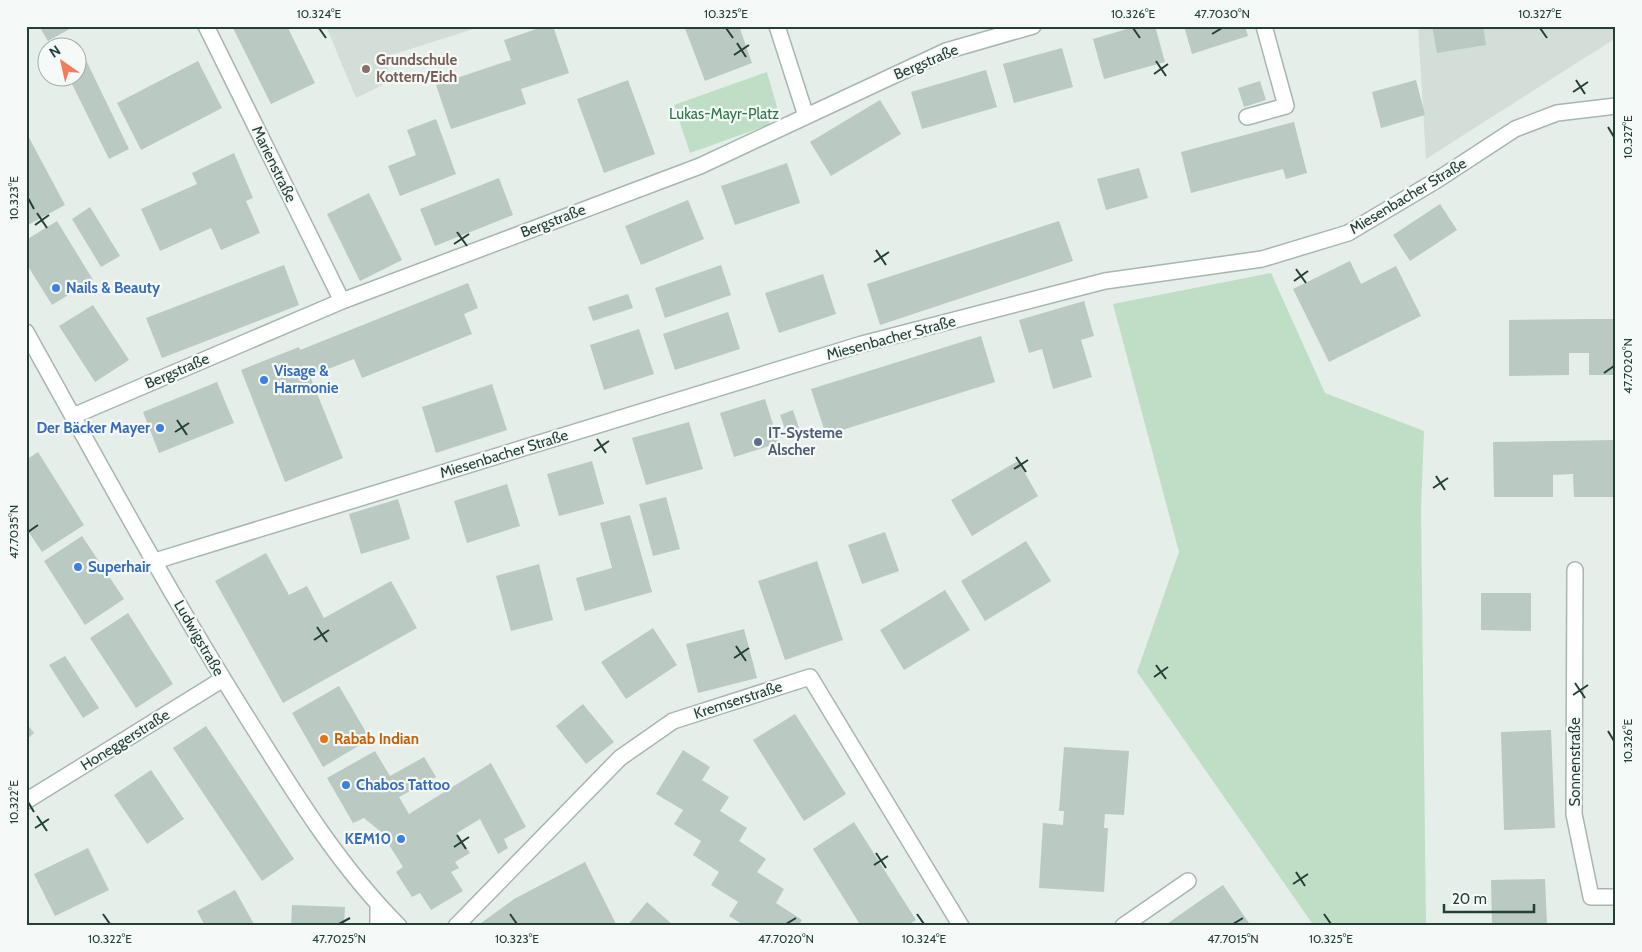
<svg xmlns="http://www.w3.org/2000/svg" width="1642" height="952" font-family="Cabin,sans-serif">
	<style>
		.built { fill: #d3ded8 }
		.green { fill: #bedfc5 }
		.building { fill: #bac9c2 }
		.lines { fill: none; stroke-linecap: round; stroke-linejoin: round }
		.minor-casing { stroke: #a7b6b0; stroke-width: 18 }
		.minor { stroke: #fff; stroke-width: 15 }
		.ticks { fill: none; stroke: #234037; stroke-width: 2 }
		.education-dot { fill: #8d6e63; stroke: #f5faf8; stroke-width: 2 }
		.shop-dot { fill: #3f7fe0; stroke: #f5faf8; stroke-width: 2 }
		.service-dot { fill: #5c6f8a; stroke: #f5faf8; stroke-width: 2 }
		.food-dot { fill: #e8710a; stroke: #f5faf8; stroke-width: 2 }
		.labels { text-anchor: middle; stroke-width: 4.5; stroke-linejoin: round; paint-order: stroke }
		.education-label { font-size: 15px; font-weight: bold; fill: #785e54; stroke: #f5faf8; text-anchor: start }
		.street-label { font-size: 15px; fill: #234037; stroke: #f5faf8 }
		.park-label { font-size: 15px; fill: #2d7747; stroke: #f5faf8 }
		.shop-label { font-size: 15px; font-weight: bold; fill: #366cbe; stroke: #f5faf8; text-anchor: start }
		.service-label { font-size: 15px; font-weight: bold; fill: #4e5e75; stroke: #f5faf8; text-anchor: start }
		.food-label { font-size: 15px; font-weight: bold; fill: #c56008; stroke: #f5faf8; text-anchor: start }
		.neatline { fill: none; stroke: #234037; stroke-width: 2 }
		.ticks-label { font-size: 12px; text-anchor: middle; fill: #234037 }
	</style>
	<rect width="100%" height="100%" fill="#e5eee9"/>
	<path class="built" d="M326 26H483L385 57 391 81 356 98Z
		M1418 26H1616V38L1426 159Z"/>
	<path class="green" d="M767 72 777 107 768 125 690 153 674 105Z
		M1271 273 1325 393 1424 431 1421 508 1426 926H1314L1137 672 1179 552 1113 304Z"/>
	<path class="building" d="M39 26H75L48 41Z
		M232 26H287L315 83 271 104Z
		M545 26H553L569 73 521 89 526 104 451 129 436 85 511 60 504 40Z
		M684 26H739L752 63 705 81Z
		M1137 26H1155L1165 62 1104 79 1093 39Z
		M1184 26H1245L1248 36 1192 54Z
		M1432 26H1483L1486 45 1437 53Z
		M1062 48 1073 87 1014 103 1003 64Z
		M83 54 129 149 109 159 69 78H78V57Z
		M198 61 222 108 141 150 117 103Z
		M986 70 997 107 922 129 911 92Z
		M628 80 655 154 604 173 577 99Z
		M1416 80 1425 115 1381 128 1372 92Z
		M1260 81 1266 100 1244 107 1238 88Z
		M880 100 901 134 831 176 810 142Z
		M436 119 456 174 400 196 388 166 416 155 407 130Z
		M1294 122 1307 173 1286 179 1283 169 1191 193 1181 152Z
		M26 132 65 205 26 226Z
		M234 153 253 198 246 201 260 233 221 250 211 228 160 251 141 209 197 184 192 173Z
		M787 163 800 203 735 225 721 186Z
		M1139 168 1148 198 1106 210 1097 179Z
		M499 178 513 215 435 246 420 209Z
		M369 193 402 260 360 281 327 214Z
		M688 200 704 239 641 265 625 226Z
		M1440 204 1457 230 1410 261 1393 235Z
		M90 207 120 256 101 267 72 219Z
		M57 221 93 280 52 305 26 263V240Z
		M1059 221 1073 261 880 325 867 284Z
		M1350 261 1361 284 1396 266 1421 316 1329 362 1293 289Z
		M284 265 299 305 162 358 146 318Z
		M721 265 731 295 665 318 655 288Z
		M823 274 836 314 779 333 765 293Z
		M468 283 478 308 464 314 472 334 362 378 354 359 310 376 343 458 285 482 241 370 299 347 300 350Z
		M628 294 633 308 593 321 588 307Z
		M1084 301 1094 336 1081 340 1092 377 1053 389 1042 349 1029 353 1019 320Z
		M93 305 129 360 95 382 59 326Z
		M728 312 740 349 675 370 663 334Z
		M1589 319H1616V375H1589V353H1569V375L1509 376V320Z
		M639 329 654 374 604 390 590 345Z
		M981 336 995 382 826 435 811 389Z
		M217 382 234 423 159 453 143 412Z
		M492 384 507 430 436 453 422 407Z
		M765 399 779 443 734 457 720 413Z
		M793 410 799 428 786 432 780 415Z
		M689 422 703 469 646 485 632 438Z
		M1616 440V497H1574L1573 474 1553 475V497H1494L1493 442Z
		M38 452 84 525 42 552 26 528V460Z
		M592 461 604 504 559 516 547 474Z
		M1018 461 1038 496 972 536 951 500Z
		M507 484 520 526 467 543 454 501Z
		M666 497 680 549 653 556 639 504Z
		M398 499 410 539 361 554 349 514Z
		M630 515 652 592 585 611 576 578 612 568 600 523Z
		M885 532 899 571 862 584 848 545Z
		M82 536 124 599 85 625 44 561Z
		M1026 541 1051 581 985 621 961 581Z
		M266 553 289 595 307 586 324 618 391 581 417 628 283 703 215 581Z
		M817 561 843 640 785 660 758 581Z
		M539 564 553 620 511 631 496 576Z
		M945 590 970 630 904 670 880 630Z
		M1481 593H1531V631L1481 630Z
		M128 613 173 684 136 708 90 638Z
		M653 628 677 665 626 699 601 662Z
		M744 629 757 678 698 693 686 644Z
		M65 656 99 708 83 718 49 665Z
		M339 686 370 739 323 767 292 713Z
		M583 704 614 742 586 764 556 726Z
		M795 714 846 794 804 821 753 740Z
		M26 723 34 733 26 740Z
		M206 726 294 859 262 881 173 748Z
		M1551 730 1555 828 1504 830 1501 732Z
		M1064 747 1129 751 1124 815 1105 814 1104 828H1108L1104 892 1039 888 1043 823 1063 825 1064 811H1059Z
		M683 750 710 767 702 780 729 797 720 811 747 828 739 841 766 859 757 872 784 889 776 903 802 920 798 926H745L729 916 738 902 711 885 719 872 693 855 701 841 674 824 683 810 656 794Z
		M375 751 390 776 424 757 436 777 399 797 409 814 491 763 526 827 504 839 508 848 498 854 480 819 457 833 470 853 455 862 459 868 451 872 463 891 431 910 420 893 412 897 396 872 403 867 381 832 364 818 353 823 327 778Z
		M151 770 184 819 147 844 114 795Z
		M854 822 916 920 906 926H861L813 849Z
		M88 848 109 890 55 916 34 874Z
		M585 862 617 926H477L514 899Z
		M1545 879 1547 925 1492 926 1491 880Z
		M1223 885 1251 926H1164L1201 900Z
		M235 890 255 926H205L197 911Z
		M647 902 674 926H627Z
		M292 905 345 907 344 926H291Z"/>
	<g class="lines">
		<g class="minor-casing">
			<path id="minor" d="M206 26 342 301
				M777 26 806 116
				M1247 117 1286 106 1264 26
				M26 332C99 463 170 595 250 722 295 794 339 866 399 926
				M73 416 342 301 700 166 946 51 1033 26
				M155 561 862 344 1105 281 1262 259 1348 233 1437 180 1515 129 1557 113 1616 106
				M1575 570 1574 814 1591 897H1616
				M26 801 223 679
				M378 926V905
				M456 926 620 758 673 721 810 677 961 926
				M1123 926 1188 881"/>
		</g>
		<use href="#minor" class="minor"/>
	</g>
	<path class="ticks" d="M319 28 326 38M726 28 733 38M1133 28 1140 38M1540 28 1547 38M1212 34 1222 28M737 43 746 57M734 55 749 45M1156 61 1166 76M1154 74 1168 64M1576 80 1585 94M1573 92 1588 82M1608 127 1614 137M28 198 34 209M37 213 47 228M35 225 49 215M457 232 467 246M454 244 469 234M876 250 886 265M874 262 889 252M1296 269 1306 283M1294 281 1308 271M1604 373 1614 366M177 420 187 435M175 432 189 423M597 439 606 453M594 451 609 441M1016 457 1026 472M1014 469 1028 460M1436 476 1445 490M1433 488 1448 478M28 532 38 525M317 627 327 642M314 640 329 630M736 646 746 661M734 658 749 648M1156 665 1166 679M1154 677 1168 667M1575 683 1585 698M1573 695 1588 685M1608 731 1614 741M28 802 34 812M37 816 47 831M35 828 49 819M457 835 466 849M454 847 469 837M876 853 886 868M874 865 888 856M1296 872 1305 886M1293 884 1308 874M103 914 110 924M510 914 517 924M917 914 924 924M1324 914 1331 924M339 924 350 918M786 924 796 918M1233 924 1243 918"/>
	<circle class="education-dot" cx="366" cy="69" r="5"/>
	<g class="shop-dot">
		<circle cx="56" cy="288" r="5"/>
		<circle cx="264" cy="380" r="5"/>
		<circle cx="160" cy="428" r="5"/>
		<circle cx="78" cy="567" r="5"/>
		<circle cx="346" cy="785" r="5"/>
		<circle cx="401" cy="839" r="5"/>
	</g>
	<circle class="service-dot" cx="758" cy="442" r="5"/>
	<circle class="food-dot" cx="324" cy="739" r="5"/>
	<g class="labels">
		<g class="education-label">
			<text x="376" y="65">Grundschule<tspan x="376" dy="17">Kottern/Eich</tspan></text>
		</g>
		<g class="street-label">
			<text transform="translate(926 62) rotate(-23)" y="5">Bergstraße</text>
			<text transform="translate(274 164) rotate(64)" y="5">Marienstraße</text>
			<text transform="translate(1408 196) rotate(-31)" y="5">Miesenbacher Straße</text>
			<text transform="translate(553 221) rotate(-21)" y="5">Bergstraße</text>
			<text transform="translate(891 338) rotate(-15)" y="5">Miesenbacher Straße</text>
			<text transform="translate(177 371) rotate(-23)" y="5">Bergstraße</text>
			<text transform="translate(504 454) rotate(-17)" y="5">Miesenbacher Straße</text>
			<text transform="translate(199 638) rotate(60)" y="5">Ludwigstraße</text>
			<text transform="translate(738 700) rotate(-18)" y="5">Kremserstraße</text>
			<text transform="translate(125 740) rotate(-32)" y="5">Honeggerstraße</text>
			<text transform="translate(1575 762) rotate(-90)" y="5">Sonnenstraße</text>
		</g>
		<g class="park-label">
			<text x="724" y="119">Lukas-Mayr-Platz</text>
		</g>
		<g class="shop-label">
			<text x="66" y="293">Nails &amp; Beauty</text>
			<text x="274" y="376">Visage &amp;<tspan x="274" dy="17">Harmonie</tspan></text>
			<text x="150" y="433" text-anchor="end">Der Bäcker Mayer</text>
			<text x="88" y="572">Superhair</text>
			<text x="356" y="790">Chabos Tattoo</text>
			<text x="391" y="844" text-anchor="end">KEM10</text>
		</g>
		<g class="service-label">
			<text x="768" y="438">IT-Systeme<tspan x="768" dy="17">Alscher</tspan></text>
		</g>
		<g class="food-label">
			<text x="334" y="744">Rabab Indian</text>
		</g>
	</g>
	<rect width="1642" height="952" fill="none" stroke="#f5faf8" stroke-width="55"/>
	<g transform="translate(62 62) rotate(326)"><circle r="24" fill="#f5faf8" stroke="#a1b0ab"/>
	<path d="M0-4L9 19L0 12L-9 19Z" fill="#f27d5e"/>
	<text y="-8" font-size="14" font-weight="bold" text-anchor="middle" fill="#234037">N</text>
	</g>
	<path d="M1444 904v8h90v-8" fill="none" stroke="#234037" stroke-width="2.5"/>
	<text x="1452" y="904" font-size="15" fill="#234037" stroke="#f5faf8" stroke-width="4" paint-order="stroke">20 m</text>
	<rect x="28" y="28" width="1586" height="896" class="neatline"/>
	<g class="ticks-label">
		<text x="319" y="18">10.324°E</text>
		<text x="726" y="18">10.325°E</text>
		<text x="1133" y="18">10.326°E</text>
		<text x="1222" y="18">47.7030°N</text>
		<text x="1540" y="18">10.327°E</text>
		<text transform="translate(1628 137) rotate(-90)" y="4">10.327°E</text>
		<text transform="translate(14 198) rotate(-90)" y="4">10.323°E</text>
		<text transform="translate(1628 366) rotate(-90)" y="4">47.7020°N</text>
		<text transform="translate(14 532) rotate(-90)" y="4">47.7035°N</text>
		<text transform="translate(1628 741) rotate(-90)" y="4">10.326°E</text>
		<text transform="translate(14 802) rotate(-90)" y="4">10.322°E</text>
		<text x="110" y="943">10.322°E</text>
		<text x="339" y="943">47.7025°N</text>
		<text x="517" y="943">10.323°E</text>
		<text x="786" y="943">47.7020°N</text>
		<text x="924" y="943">10.324°E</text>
		<text x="1233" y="943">47.7015°N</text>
		<text x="1331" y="943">10.325°E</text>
	</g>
</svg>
